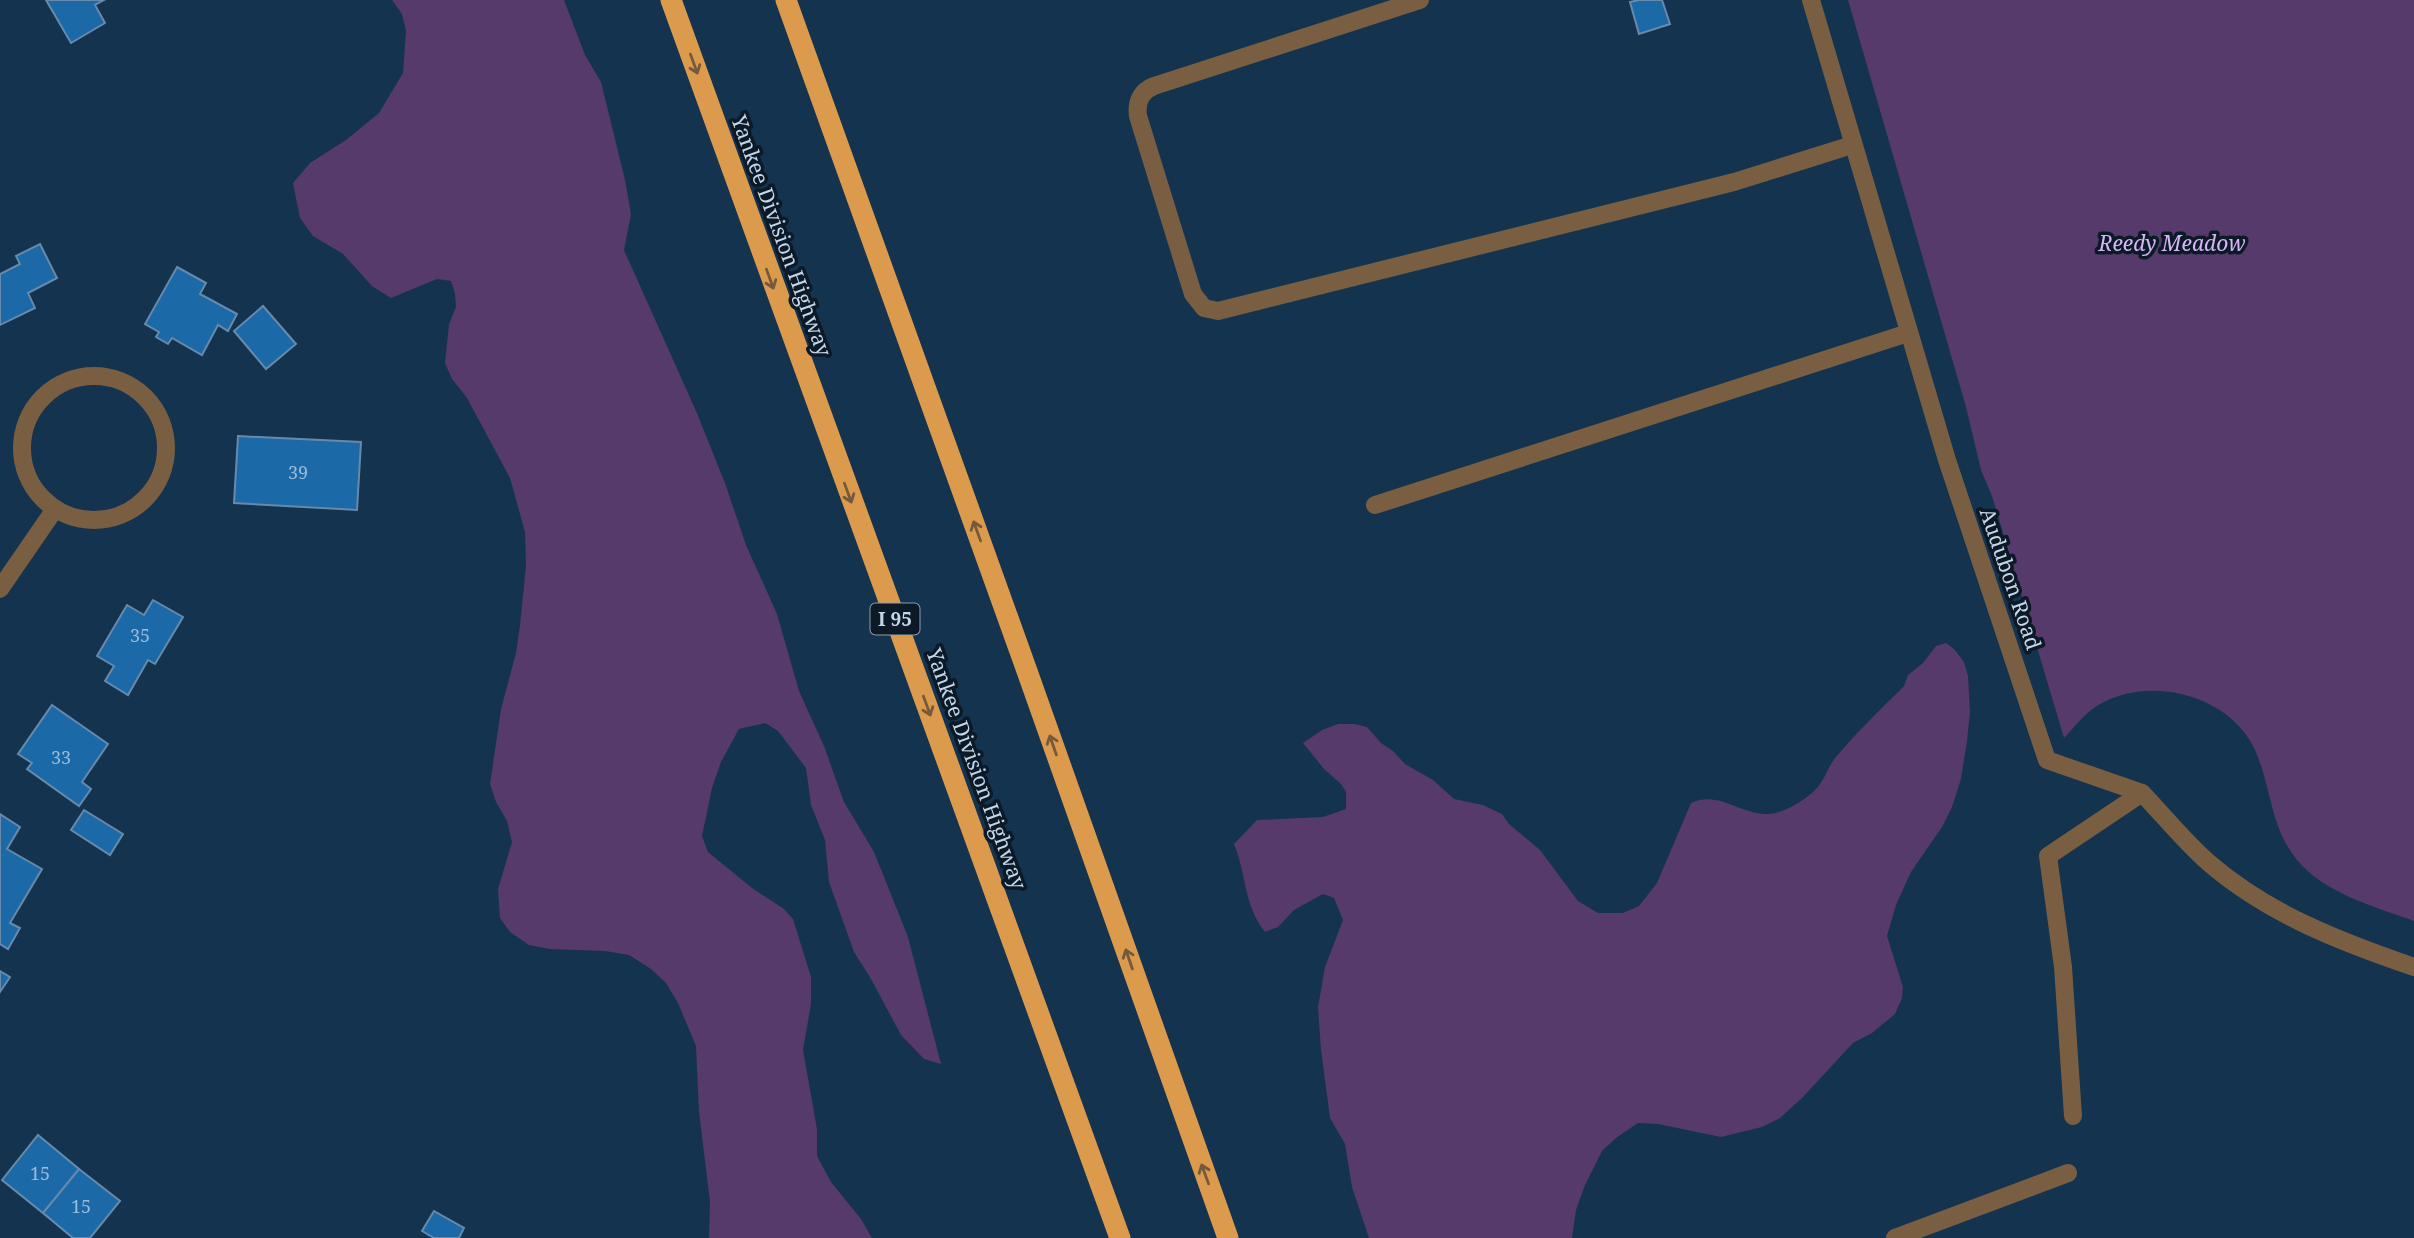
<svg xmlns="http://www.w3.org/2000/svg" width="2414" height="1238" font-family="'Noto Serif',serif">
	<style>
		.green { fill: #553a6b }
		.building { fill: #1c69a7; stroke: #678aab; stroke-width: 2 }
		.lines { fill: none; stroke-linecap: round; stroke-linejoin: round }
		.lane { stroke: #795e41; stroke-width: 18 }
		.street { stroke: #795e41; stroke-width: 18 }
		.highway { stroke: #dc9a4d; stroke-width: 21 }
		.oneway { stroke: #745a3a }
		.labels { text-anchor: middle; stroke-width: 7; stroke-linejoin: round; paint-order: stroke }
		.number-label { font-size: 18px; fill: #9abbd8 }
		.shield { fill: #0c1a27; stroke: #8d9eae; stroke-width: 2 }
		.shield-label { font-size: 19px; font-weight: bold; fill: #c4d6e8 }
		.street-label { font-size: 21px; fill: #c4d6e8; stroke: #0c1a27 }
		.park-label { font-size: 21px; font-style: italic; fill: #d6b6f4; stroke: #0c1a27 }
	</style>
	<rect width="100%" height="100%" fill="#13334f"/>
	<path class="green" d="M392 0H564L585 55 601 82 625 180 631 214 624 250 696 411 725 483 746 545 777 614 799 691 824 746 844 802 874 852 908 937 941 1064 924 1059 901 1035 871 979 854 952 829 882 825 840 811 805 806 768 778 731 765 723 739 729 721 762 712 788 702 836 708 852 752 888 784 909 793 919 811 977V1004L803 1050 817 1129V1156L831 1182 861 1219 872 1238H709L710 1202 699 1112 696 1046 678 1003 666 983 651 969 629 955 605 951 550 949 529 945 510 932 500 918 498 889 512 842 507 821 496 802 490 784 501 709 516 653 520 625 526 566 525 532 510 478 467 398 452 379 445 363 449 324 456 307 455 294 451 281 437 279 391 298 372 286 343 254 313 236 300 218 293 183 310 163 346 140 379 113 403 73 406 31 402 14Z
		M1848 0H2414V921C2375 907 2324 893 2297 860 2268 824 2272 784 2253 746 2225 691 2138 673 2090 711 2080 719 2072 730 2064 738L1992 496 1981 470 1966 407Z
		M1946 643 1955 650 1964 662 1968 676 1970 712 1967 741 1961 779 1952 807 1942 827 1911 872 1896 905 1887 936 1903 987 1902 998 1895 1014 1872 1033 1853 1043 1803 1097 1780 1118 1762 1127 1721 1137 1658 1124 1638 1123 1616 1138 1602 1151 1585 1185 1576 1210 1572 1238H1369L1352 1187 1345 1144 1330 1118 1321 1050 1318 1007 1325 967 1343 920 1334 898 1323 894 1294 910 1278 927 1265 932C1244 906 1246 873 1234 844L1257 820 1323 817 1346 809V792L1341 784 1324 769 1303 743 1322 730 1338 724H1354L1367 727 1381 743 1393 751 1405 764 1433 780 1454 799 1483 805 1502 814 1509 824 1540 850 1578 901 1598 913H1623L1639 906 1657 883 1691 803C1720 790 1739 815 1769 814 1785 813 1805 800 1816 789 1825 780 1828 766 1836 757 1857 732 1881 709 1904 686L1908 675 1923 663 1936 646Z"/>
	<path class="building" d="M46 0H104L95 5 105 23 71 43Z
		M1639 0H1662L1670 24 1639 34 1630 2Z
		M40 244 57 278 28 293 35 308 0 325V274L20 264 16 256Z
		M177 267 206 283 200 294 237 314 228 331 218 325 202 355 172 338 168 344 156 337 159 332 145 324Z
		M263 306 296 344 266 369 234 331Z
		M238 436 361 442 357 510 234 503Z
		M153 600 183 617 155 664 148 660 128 695 105 681 114 666 97 656 127 605 144 615Z
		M52 705 108 744 82 782 91 789 79 806 27 769 32 763 18 754Z
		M84 810 123 834 110 855 71 830Z
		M0 814 20 827 7 849 42 869 10 923 20 928 8 949 0 944Z
		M0 971 10 977 0 992Z
		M38 1135 79 1169 43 1213 2 1180Z
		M79 1169 120 1201 90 1238H73L43 1213Z
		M434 1211 464 1228 459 1238H434L422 1231Z"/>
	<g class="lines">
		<path class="lane" d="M1420 0 1154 86C1141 91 1136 102 1138 116L1193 294 1204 308 1218 311 1734 182 1852 145
			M1811 0 1947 460 2047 760 2142 793
			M1375 505 1908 333
			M2073 1116 2063 967 2048 856 2142 793
			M1895 1238 2068 1173"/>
		<path class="street" d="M22 448a72 72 0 1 1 144 0a72 72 0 1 1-144 0Z
			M0 589 55 509
			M2142 793C2164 816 2185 842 2209 863 2268 914 2341 942 2414 967"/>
		<path class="highway" d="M671 0C818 414 972 825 1120 1238
			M786 0 1027 671 1228 1238"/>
	</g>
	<defs><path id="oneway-shaft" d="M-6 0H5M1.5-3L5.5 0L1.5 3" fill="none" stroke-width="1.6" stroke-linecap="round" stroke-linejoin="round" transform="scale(1.75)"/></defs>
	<g class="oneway">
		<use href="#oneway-shaft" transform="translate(694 64) rotate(70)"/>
		<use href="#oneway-shaft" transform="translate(770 279) rotate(70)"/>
		<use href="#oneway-shaft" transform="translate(848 493) rotate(70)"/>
		<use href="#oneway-shaft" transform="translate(977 531) rotate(-110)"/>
		<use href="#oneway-shaft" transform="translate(927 706) rotate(70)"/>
		<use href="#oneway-shaft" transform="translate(1053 745) rotate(-109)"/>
		<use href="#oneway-shaft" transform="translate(1129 959) rotate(-109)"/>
		<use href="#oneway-shaft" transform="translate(1205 1174) rotate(-110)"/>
	</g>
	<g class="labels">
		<g class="number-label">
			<text x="298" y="479">39</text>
			<text x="140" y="642">35</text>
			<text x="61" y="764">33</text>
			<text x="40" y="1180">15</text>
			<text x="81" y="1213">15</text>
		</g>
		<rect class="shield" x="870.5" y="603.5" width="49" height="31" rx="5"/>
		<g class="shield-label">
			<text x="895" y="626">I 95</text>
		</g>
		<g class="street-label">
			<text transform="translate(781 236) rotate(70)" y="7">Yankee Division Highway</text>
			<text transform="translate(2010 579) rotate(71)" y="7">Audubon Road</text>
			<text transform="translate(976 769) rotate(70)" y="7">Yankee Division Highway</text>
		</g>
		<g class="park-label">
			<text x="2172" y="251">Reedy Meadow</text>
		</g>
	</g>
</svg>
